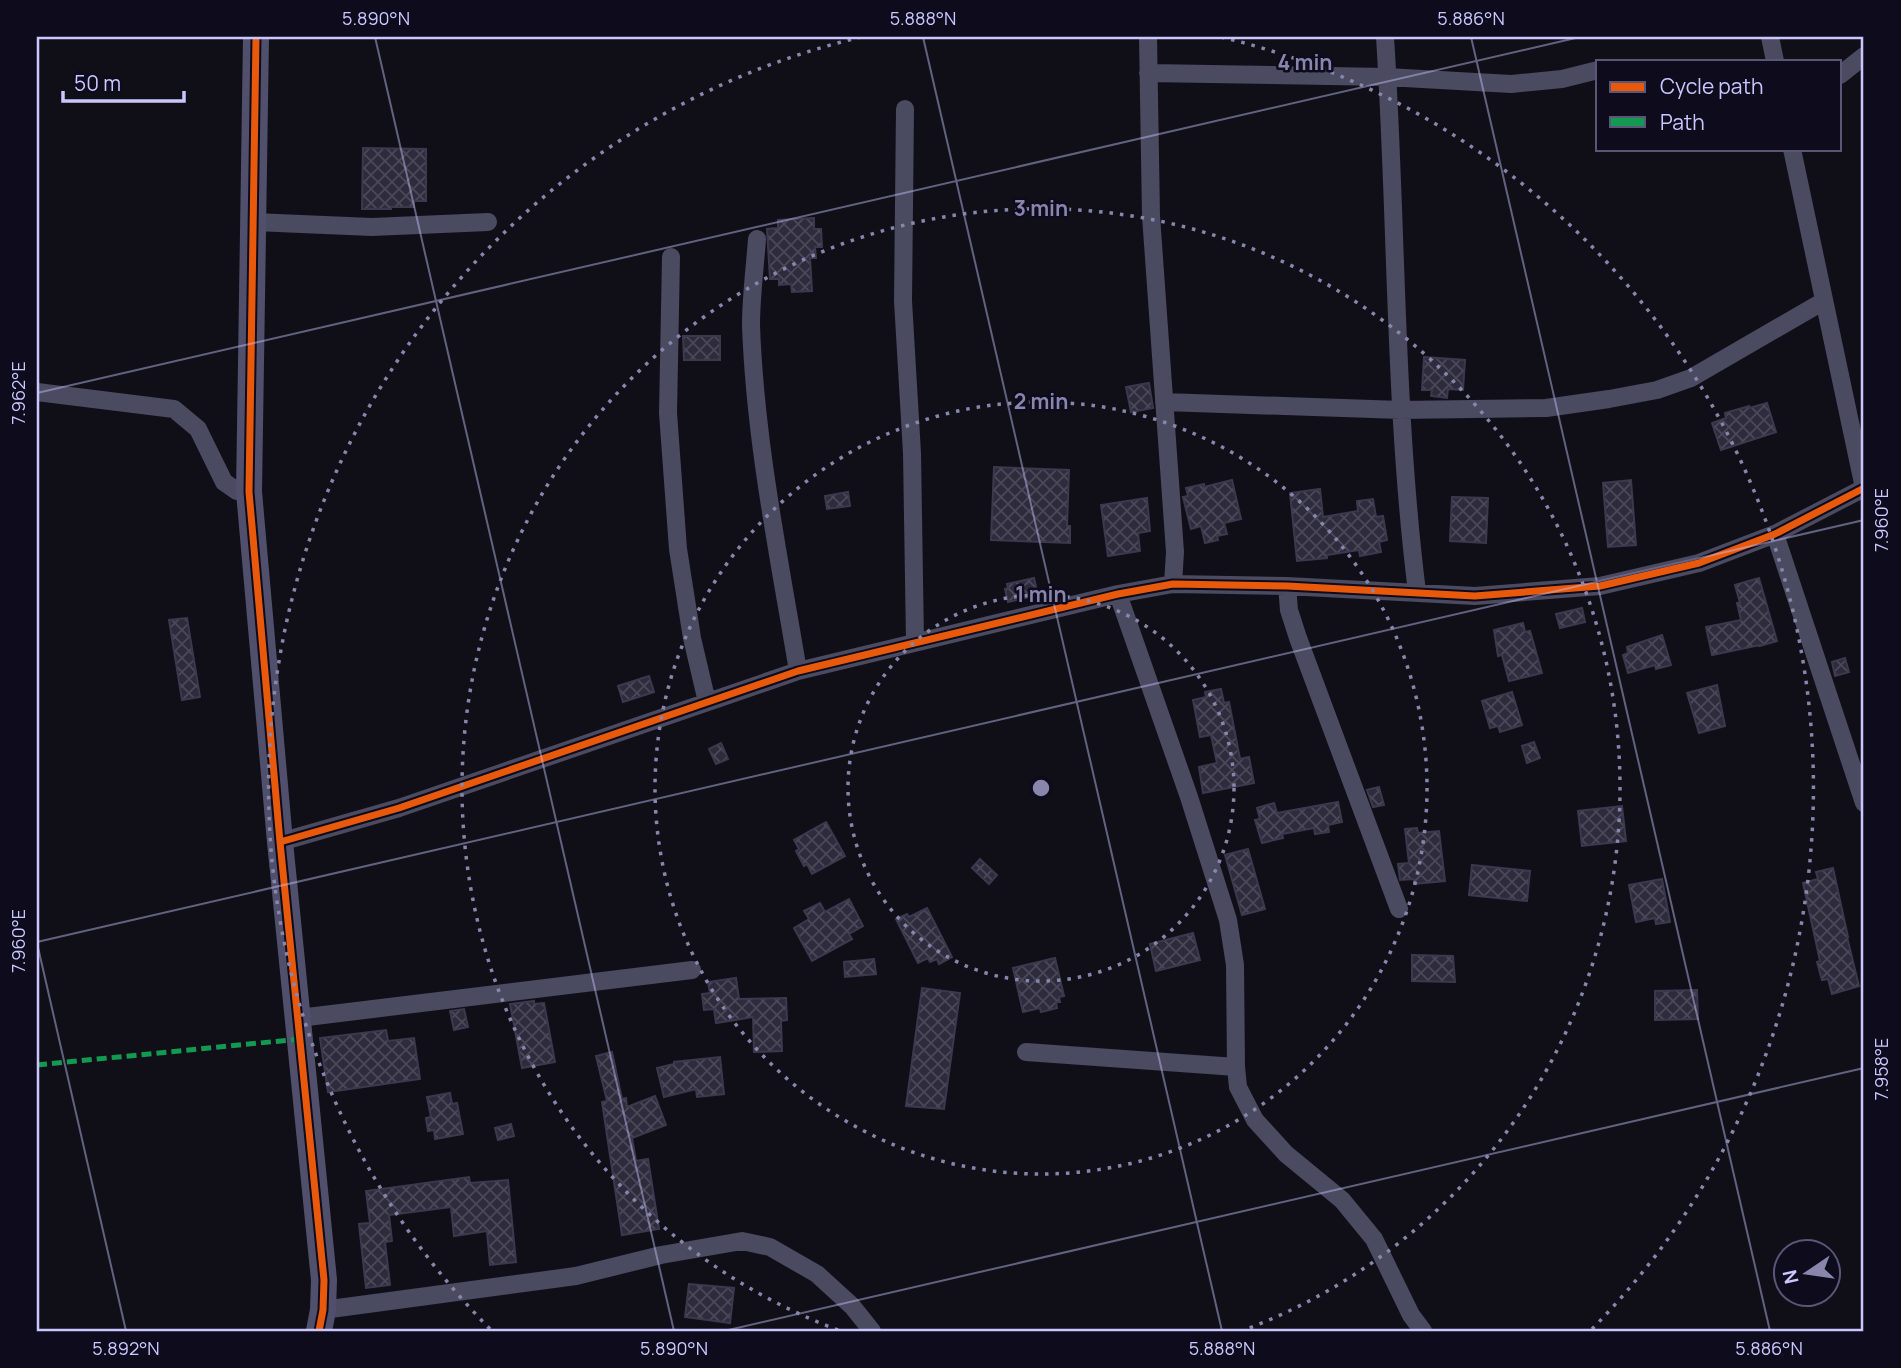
<svg xmlns="http://www.w3.org/2000/svg" width="1901" height="1368" font-family="Manrope,sans-serif">
	<style>
		.building { fill: url(#building-cross-hatch); stroke: #3c394e; stroke-width: 2 }
		.lines { fill: none; stroke-linecap: round; stroke-linejoin: round }
		.street { stroke: #4a4a61; stroke-width: 18 }
		.secondary { stroke: #50506c; stroke-width: 26 }
		.quiet { stroke: #139951; stroke-width: 5; stroke-dasharray: 10 5; stroke-linecap: butt }
		.cycleway-casing { stroke: #0d0b1c; stroke-width: 11 }
		.cycleway { stroke: #e8590c; stroke-width: 7 }
		.ticks { fill: none; stroke: #cac6ff; stroke-width: 2; stroke-opacity: 0.45 }
		.ring { fill: none; stroke: #8986ae; stroke-width: 3.5; stroke-dasharray: 3.5 7 }
		.centre { fill: #8986ae; stroke: #0d0b1c; stroke-width: 3.5 }
		.ring-label { font-size: 21px; text-anchor: middle; font-weight: bold; fill: #8986ae; stroke: #0d0b1c; stroke-width: 5; stroke-linejoin: round; paint-order: stroke }
		.neatline { fill: none; stroke: #cac6ff; stroke-width: 2.5 }
		.ticks-label { font-size: 18px; text-anchor: middle; fill: #cac6ff }
	</style>
	<defs>
		<pattern id="building-cross-hatch" width="8" height="8" patternUnits="userSpaceOnUse" patternTransform="scale(1.75)"><rect width="8" height="8" fill="#2d2b3c"/><path d="M0 0l8 8M0 8l8-8" fill="none" stroke="#4a4859"/></pattern>
	</defs>
	<rect width="100%" height="100%" fill="#100f18"/>
	<path class="building" d="M363 148 426 149V201H414V207H391V209H362Z
		M814 218V229H821L822 247H815L816 258H810L812 291 792 292 791 284 779 285V279H770L767 229 778 228V220Z
		M683 336H720V360H684Z
		M1424 357 1465 360 1463 390 1448 389 1447 398 1431 396 1432 390H1422Z
		M1149 383 1153 408 1131 412 1126 387Z
		M1767 403 1776 432 1721 450 1712 423 1726 418 1725 413 1749 406V408Z
		M994 467 1069 470 1067 526H1070V543L991 540Z
		M1232 480 1241 519 1224 523 1227 534 1217 536 1218 540 1205 543 1201 526 1191 529 1183 497 1188 496 1186 488 1204 484V487Z
		M1631 480 1636 545 1608 547 1603 483Z
		M1320 489 1323 517 1358 511 1357 501 1373 499 1376 517 1383 516 1387 540 1379 542 1381 552 1360 556 1359 550 1327 555V558L1297 561 1290 493Z
		M848 492 850 506 827 509 825 496Z
		M1452 497 1488 498 1486 543 1450 541Z
		M1147 498 1150 531 1138 533 1140 551 1108 556 1101 505Z
		M1034 578 1038 595 1008 602 1005 589 1008 588 1007 584Z
		M1759 578 1777 641 1760 646V645L1712 655 1706 627 1741 620 1737 603H1740L1735 585Z
		M1582 608 1585 622 1560 628 1556 614Z
		M187 618 200 697 182 700 169 620Z
		M1523 623 1525 632 1530 631 1542 673 1509 681 1502 655 1498 656 1494 630Z
		M1662 635 1671 665 1656 669 1655 665 1628 673 1623 655 1628 653 1627 647Z
		M1845 658 1849 672 1835 676 1832 662Z
		M649 676 654 692 623 702 618 686Z
		M1717 685 1725 726 1699 733 1687 693Z
		M1221 689 1224 703 1229 702 1240 759 1249 757 1254 783 1203 793 1199 767 1217 763 1211 735 1200 737 1193 700 1206 697 1205 692Z
		M1512 692 1522 725 1500 732 1498 726 1490 728 1482 701Z
		M1534 742 1540 758 1527 763 1522 746Z
		M721 743 728 759 716 764 709 749Z
		M1379 787 1384 805 1373 807 1367 790Z
		M1338 802 1342 822 1328 825 1329 832 1315 834 1314 828 1282 834 1283 838 1262 843 1255 820 1260 819 1257 808 1274 803 1277 813Z
		M1622 806 1626 841 1582 846 1578 811Z
		M826 822 845 856 812 874 807 864 804 866 796 851 799 849 794 840Z
		M1417 828 1418 833 1439 831 1445 881 1414 884V879L1400 880 1398 864 1409 863 1405 829Z
		M1248 849 1265 909 1242 915 1225 855Z
		M980 859 997 875 989 884 972 868Z
		M1472 865 1530 871 1527 901 1469 895Z
		M1833 868 1848 937H1847L1859 986 1832 994 1828 979 1822 980 1817 962 1820 961 1803 883 1818 879 1816 872Z
		M1662 879 1670 922 1656 924 1655 918 1636 922 1629 885Z
		M849 899 863 926 849 934 852 939 812 961 794 928 809 919 804 911 820 903 825 912Z
		M927 908 952 957 939 964 937 959 930 962 928 958 918 963 896 919 907 914 909 917Z
		M1193 933 1200 960 1156 971 1150 944Z
		M1412 955 1453 956 1455 982 1412 981Z
		M1055 958 1064 996 1059 997 1060 1002H1056L1057 1008 1041 1012 1040 1008 1023 1012 1013 968Z
		M874 959 876 974 845 977 844 962Z
		M736 978 739 999 786 998 787 1020 781 1021 782 1051 754 1052 753 1017 716 1023 714 1009 704 1010 702 994 710 993 708 982Z
		M922 988 960 993 944 1109 906 1106Z
		M1697 990 1698 1019 1655 1020V991Z
		M534 1001V1004L544 1003 555 1062 522 1068 510 1004Z
		M464 1009 468 1027 454 1030 450 1011Z
		M386 1030 388 1041 414 1038 420 1079 328 1092 320 1038Z
		M612 1052 622 1099 626 1098 627 1107 655 1096 666 1125 632 1138 636 1161 648 1159 659 1229 622 1235 602 1102 607 1101 596 1056Z
		M720 1057 724 1094 697 1097 696 1089 664 1097 657 1068 674 1064V1062Z
		M450 1093 452 1104 457 1103 463 1134 435 1139 434 1130 428 1131 426 1118 431 1117 427 1097Z
		M511 1124 514 1136 498 1140 495 1128Z
		M469 1177 470 1183 508 1180 516 1262 490 1265 487 1231 454 1236 451 1207 389 1215 392 1241 385 1242 390 1285 366 1288 359 1224 370 1223 366 1191Z
		M689 1284 734 1288 730 1323 685 1317Z"/>
	<g class="lines">
		<path class="street" d="M1148 37 1151 216 1175 552 1173 584
			M1385 37C1397 222 1394 408 1417 592
			M1770 37 1775 61
			M1148 73 1387 77 1511 84 1562 79 1598 70
			M1840 75 1864 56
			M905 109 903 301 912 453 915 642
			M1792 149 1864 488
			M253 222 372 227 488 222
			M757 239C755 267 751 297 751 325 755 441 779 557 798 671
			M671 257 668 413 678 549 692 638 707 702
			M37 392 174 409 198 429 224 482 237 491 249 492
			M1164 402 1401 410 1546 408 1609 399 1657 390 1691 378 1824 301
			M1775 534 1864 803
			M1287 586 1289 610 1298 638 1399 909
			M1118 594 1189 797 1228 920 1235 965 1236 1067 1238 1087 1255 1120 1286 1154 1342 1200 1374 1239 1411 1315 1423 1331
			M280 842 399 808 798 671 1118 594 1173 584 1287 586 1475 596 1600 586 1699 563 1775 534 1864 488
			M299 1018 692 970
			M1026 1052 1236 1067
			M323 1310 576 1276 661 1255 742 1241 770 1247 817 1274 852 1306 872 1331"/>
		<path class="secondary" d="M256 37 249 492 280 842 324 1280 323 1310 319 1331"/>
		<path class="quiet" d="M37 1065 300 1039"/>
		<g class="cycleway-casing">
			<path id="cycleway" d="M256 37 249 492 280 842 324 1280 323 1310 319 1331
				M280 842 399 808 798 671 1118 594 1173 584 1287 586 1475 596 1600 586 1699 563 1775 534 1864 488"/>
		</g>
		<use href="#cycleway" class="cycleway"/>
	</g>
	<path class="ticks" d="M375 37 674 1331M923 37 1222 1331M1471 37 1770 1331M37 393 1580 37M37 942 1864 520M37 943 126 1331M724 1331 1864 1068"/>
	<g class="ring">
		<circle cx="1041" cy="788" r="193"/>
		<circle cx="1041" cy="788" r="386"/>
		<path d="M838 1330A579 579 0 1 1 1244 1330"/>
		<path d="M490 1329A772 772 0 0 1 861 37M1221 37A772 772 0 0 1 1592 1329"/>
	</g>
	<circle cx="1041" cy="788" r="10" class="centre"/>
	<g class="ring-label">
		<text x="1305" y="70">4 min</text>
		<text x="1041" y="216">3 min</text>
		<text x="1041" y="409">2 min</text>
		<text x="1041" y="602">1 min</text>
	</g>
	<rect width="1901" height="1368" fill="none" stroke="#0d0b1c" stroke-width="77"/>
	<rect x="1596" y="60" width="245" height="91" fill="#0d0b1c" stroke="#595677" stroke-width="2"/>
	<rect x="1610" y="82" width="35" height="10" fill="#e8590c" stroke="#595677" stroke-width="2"/>
	<text x="1660" y="94" font-size="21" fill="#cac6ff">Cycle path</text>
	<rect x="1610" y="117" width="35" height="10" fill="#139951" stroke="#595677" stroke-width="2"/>
	<text x="1660" y="130" font-size="21" fill="#cac6ff">Path</text>
	<g transform="translate(1807 1273) rotate(257)"><circle r="33" fill="#0d0b1c" stroke="#595677" stroke-width="2"/>
	<path d="M0-5L12 26L0 18L-12 26Z" fill="#8986ae"/>
	<text y="-10" font-size="19" font-weight="bold" text-anchor="middle" fill="#cac6ff">N</text>
	</g>
	<path d="M63 91v10h121v-10" fill="none" stroke="#cac6ff" stroke-width="3.5"/>
	<text x="74" y="91" font-size="21" fill="#cac6ff" stroke="#0d0b1c" stroke-width="5" paint-order="stroke">50 m</text>
	<rect x="38" y="38" width="1824" height="1292" class="neatline"/>
	<g class="ticks-label">
		<text x="376" y="25">5.890°N</text>
		<text x="923" y="25">5.888°N</text>
		<text x="1471" y="25">5.886°N</text>
		<text transform="translate(19 393) rotate(-90)" y="6">7.962°E</text>
		<text transform="translate(1882 520) rotate(-90)" y="6">7.960°E</text>
		<text transform="translate(19 941) rotate(-90)" y="6">7.960°E</text>
		<text transform="translate(1882 1069) rotate(-90)" y="6">7.958°E</text>
		<text x="126" y="1355">5.892°N</text>
		<text x="674" y="1355">5.890°N</text>
		<text x="1222" y="1355">5.888°N</text>
		<text x="1769" y="1355">5.886°N</text>
	</g>
</svg>
